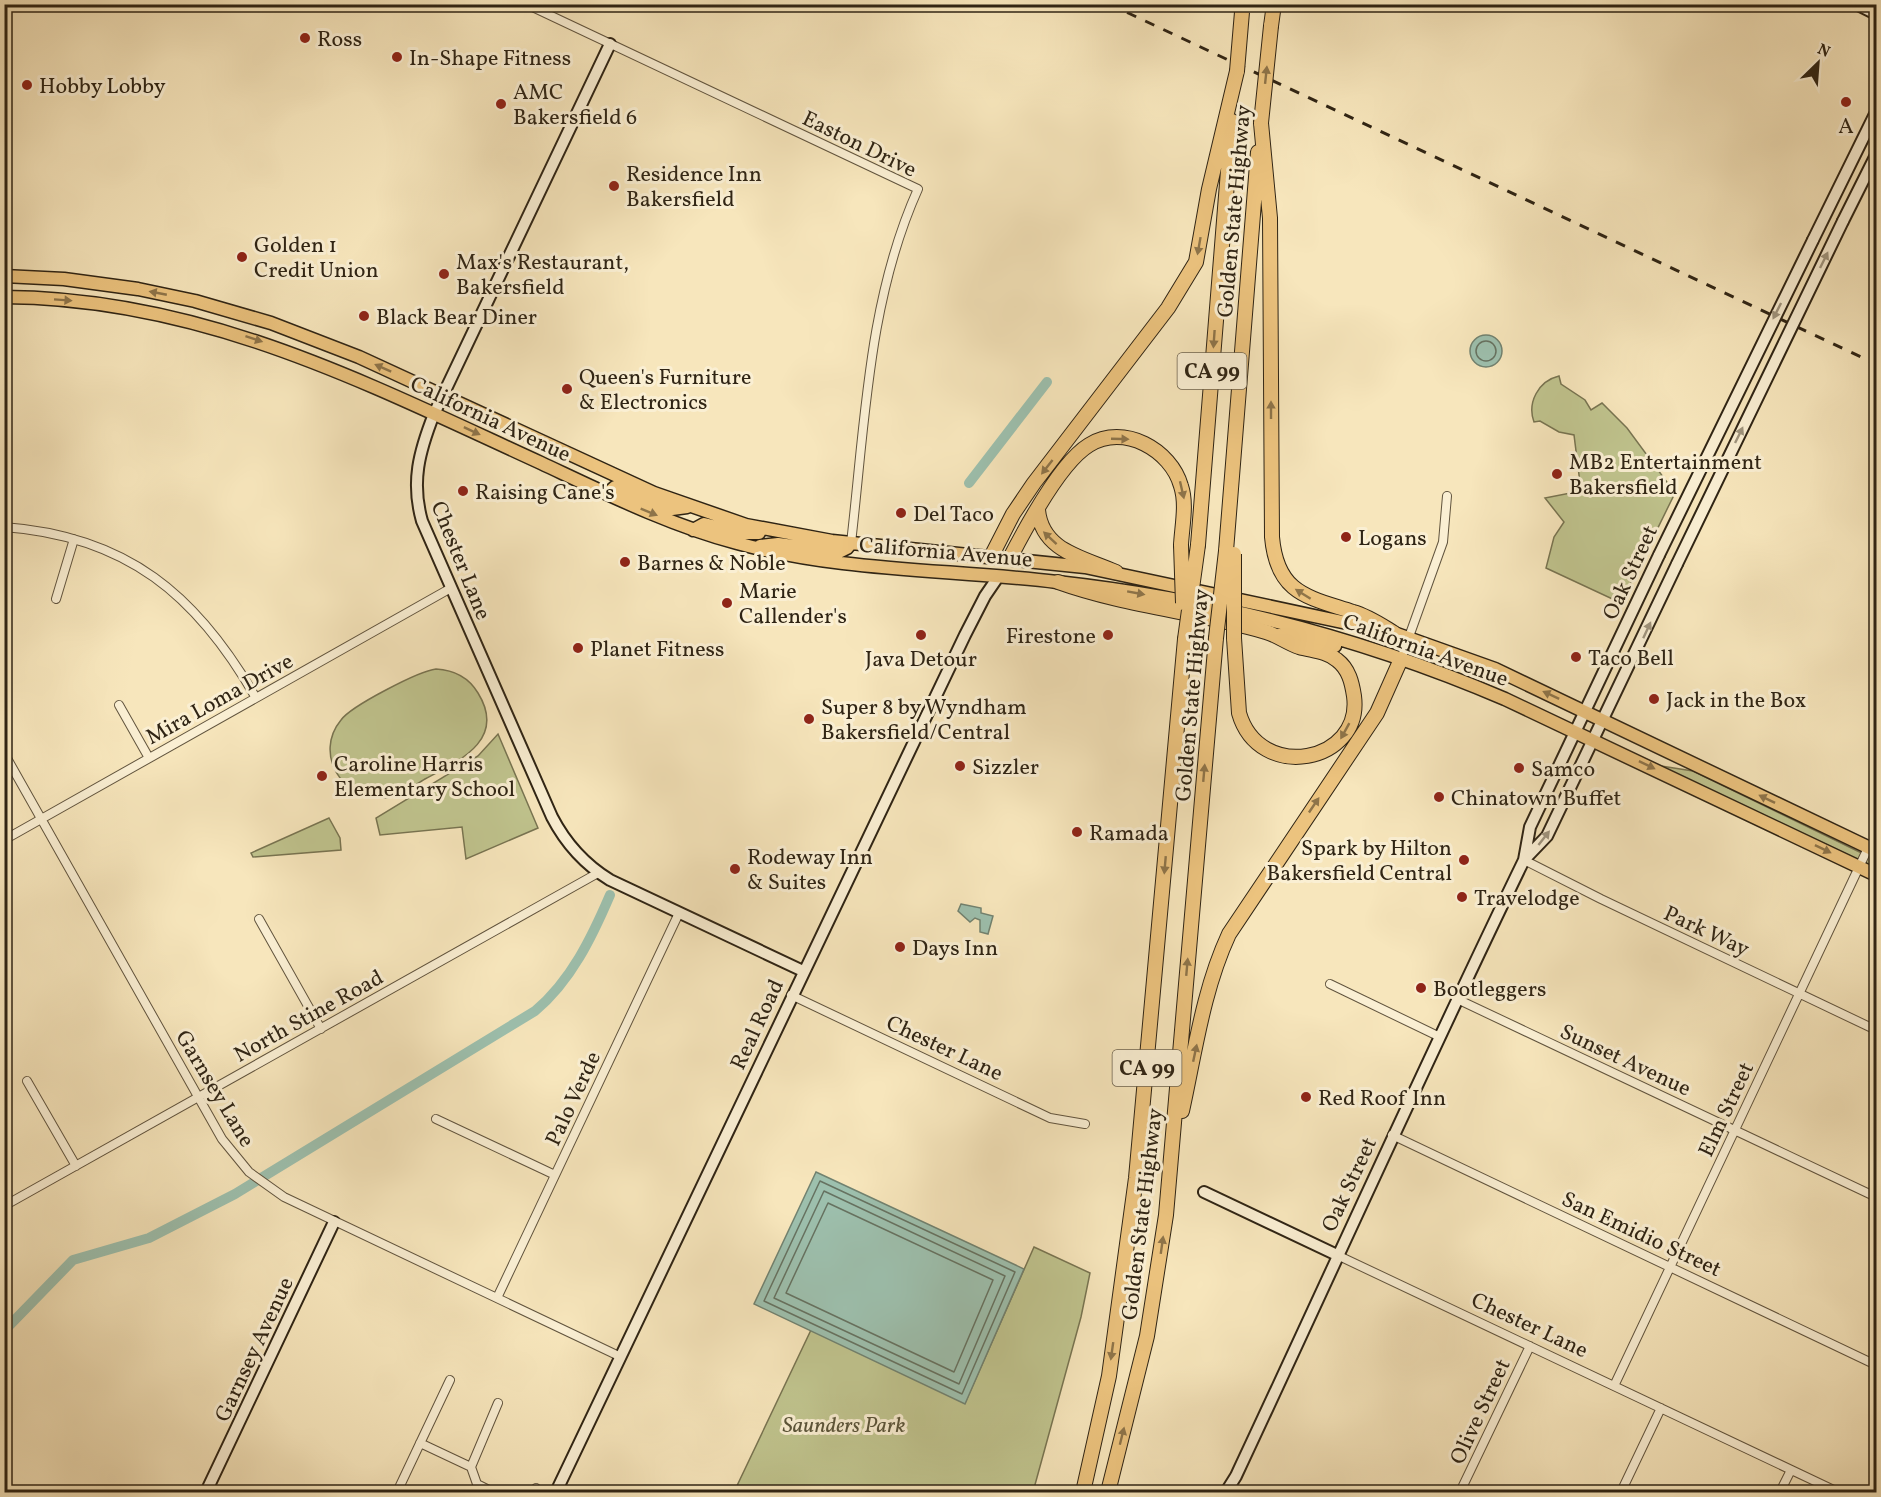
<svg xmlns="http://www.w3.org/2000/svg" width="1881" height="1497" font-family="Vollkorn,serif">
	<style>
		.green { fill: #c0c48e; stroke: #787451; stroke-width: 1.5 }
		.water { fill: #9dc0ae; stroke: #718270; stroke-width: 1.5 }
		.lines { fill: none; stroke-linecap: round; stroke-linejoin: round }
		.shore { stroke: #667261; stroke-width: 1.5 }
		.canal { stroke: #9dc0ae; stroke-width: 10 }
		.street-casing { stroke: #61543e; stroke-width: 10 }
		.secondary-casing { stroke: #2f2414; stroke-width: 14 }
		.primary-casing { stroke: #2f2414; stroke-width: 15 }
		.highway-casing { stroke: #2f2414; stroke-width: 16 }
		.street { stroke: #faefd3; stroke-width: 8 }
		.secondary { stroke: #faefd3; stroke-width: 10 }
		.primary { stroke: #ecc37e; stroke-width: 12 }
		.highway { stroke: #ecc37e; stroke-width: 14 }
		.rail { stroke: #2f2414; stroke-width: 3; stroke-dasharray: 10 10; stroke-linecap: butt }
		.secondary-bridge-casing { stroke: #2f2414; stroke-width: 14; stroke-linecap: butt }
		.highway-bridge-casing { stroke: #2f2414; stroke-width: 16; stroke-linecap: butt }
		.secondary-bridge { stroke: #faefd3; stroke-width: 10 }
		.highway-bridge { stroke: #ecc37e; stroke-width: 14 }
		.oneway { fill: #8e7449 }
		.oneway2 { fill: #9f947d }
		.poi-dot { fill: #8f2418; stroke: #faefd3; stroke-width: 2 }
		.labels { text-anchor: middle; stroke-width: 6; stroke-linejoin: round; paint-order: stroke }
		.shield { fill: #faefd3; stroke: #6c614d; stroke-width: 1.5 }
		.shield-label { font-size: 21px; font-weight: bold; fill: #2f2414 }
		.poi-label { font-size: 22px; fill: #2f2414; stroke: #faefd3; text-anchor: start }
		.street-label { font-size: 22px; fill: #2f2414; stroke: #faefd3 }
		.park-label { font-size: 22px; font-style: italic; fill: #5a5439; stroke: #faefd3 }
	</style>
	<rect width="100%" height="100%" fill="#f7e6bc"/>
	<filter id="stains"><feTurbulence type="fractalNoise" baseFrequency=".00333" numOctaves="4"/><feColorMatrix values="0 0 0 0 .2 0 0 0 0 .09 0 0 0 0 .02 0 0 0 .5 -.17"/></filter>
	<radialGradient id="worn" r=".72"><stop offset=".6" stop-color="#630" stop-opacity="0"/><stop offset="1" stop-color="#630" stop-opacity=".3"/></radialGradient>
	<path class="green" d="M1559 376 1561 384 1585 400 1591 410 1602 403 1627 428 1675 493 1621 603 1546 568 1554 537 1564 522 1545 498 1581 491 1574 435 1559 432 1540 421 1534 422C1527 403 1538 381 1559 376Z
		M436 669C454 670 469 678 478 693 507 740 459 761 425 779 413 786 398 798 384 798 343 801 313 754 341 720 351 706 419 671 436 669Z
		M498 734 538 828 466 859 462 827 380 835 376 818 478 756Z
		M1613 744 1661 766 1693 771 1876 860V868Z
		M329 818 340 838 341 850 253 857 251 853Z
		M1034 1247 1090 1273 1081 1317 1033 1492H734L811 1330 965 1403Z"/>
	<path class="water" d="M1470 351a16 16 0 1 1 32 0a16 16 0 1 1-32 0Z
		M961 904 981 908V913L993 916 988 934 980 932V920L975 918 970 922 958 911Z
		M816 1172 1024 1269 965 1404 754 1304Z"/>
	<g class="lines">
		<path class="shore" d="M1476 351a10 10 0 1 1 20 0a10 10 0 1 1-20 0Z
			M820 1181 1015 1272 962 1394 764 1301Z
			M824 1191 1005 1276 959 1384 774 1298Z
			M828 1203 993 1280 954 1372 786 1293Z"/>
		<path class="canal" d="M969 483 1047 382
			M4 1331 73 1260 149 1238 235 1194 535 1011C571 981 592 937 610 895"/>
		<g class="street-casing">
			<path id="street" d="M526 4 918 189C868 300 865 424 851 543
				M4 527C127 536 197 595 256 698
				M56 599 74 539
				M1401 659 1443 542 1447 496
				M119 705 149 758
				M4 753 222 1139 249 1172 284 1197 621 1357
				M4 840 451 588
				M1524 860 1601 899 1876 1030
				M259 919 321 1029
				M1330 984 1440 1037
				M791 995 1050 1118 1085 1124
				M1457 999 1876 1197
				M27 1081 76 1166
				M436 1119 555 1175
				M1392 1135 1876 1365
				M4 1206 598 873
				M1337 1255 1838 1492
				M497 1298 679 913
				M1614 1386 1868 848
				M420 1443 471 1467
				M397 1492 450 1380
				M493 1492 477 1484 471 1467 498 1403
				M533 1492 536 1488
				M1460 1492 1530 1346
				M1621 1492 1661 1408
				M1780 1492 1791 1470"/>
		</g>
		<g class="secondary-casing">
			<path id="secondary" d="M1856 4 1876 14
				M610 44 434 414C419 452 411 482 422 521L552 817C566 844 584 864 610 880L803 971
				M1843 221 1876 155
				M1813 240 1876 112
				M1524 860 1547 836 1677 564
				M1204 1192 1337 1255
				M206 1492 334 1222
				M556 1492 965 635 985 596 998 577
				M1226 1492 1236 1476C1332 1271 1425 1064 1524 860L1530 827 1659 555"/>
		</g>
		<g class="primary-casing">
			<path id="primary" d="M4 276 64 279 138 289 195 301 271 323 359 357 654 493 746 525 832 541 1085 567 1394 633 1495 669 1876 851
				M4 297C203 298 366 383 541 463 605 493 669 525 737 543 842 572 950 569 1057 582 1210 599 1363 638 1505 699L1876 875
				M607 494 615 487 672 509 687 507
				M693 530 704 524 742 533H759
				M760 546 778 544 839 552 847 548 851 543
				M1279 635 1335 646"/>
		</g>
		<g class="highway-casing">
			<path id="highway" d="M1271 26 1274 4
				M1261 123 1270 218 1272 537C1277 594 1308 597 1353 612 1368 616 1381 625 1394 633
				M1038 510C1042 551 1082 557 1116 572
				M1198 545 1232 121
				M1226 551 1258 152
				M991 557 1013 514 1034 483 1168 308 1196 262 1209 189 1237 71
				M1010 558C1025 529 1061 462 1089 445 1124 423 1171 450 1181 486 1187 504 1182 526 1181 545
				M1058 582C1125 606 1197 612 1266 632 1277 635 1287 643 1299 647 1313 651 1326 651 1337 660 1349 669 1352 683 1354 696 1363 763 1259 783 1239 713L1234 638
				M1182 1111C1195 1052 1203 990 1229 934L1377 713 1401 659
				M1083 1492 1109 1376 1136 1178 1185 639
				M1108 1492 1147 1336 1166 1215 1216 638"/>
		</g>
		<use href="#street" class="street"/>
		<use href="#secondary" class="secondary"/>
		<use href="#primary" class="primary"/>
		<use href="#highway" class="highway"/>
		<path class="rail" d="M1109 4 1876 364"/>
		<g class="secondary-bridge-casing">
			<path id="secondary-bridge" d="M1659 555 1813 240
				M1677 564 1843 221"/>
		</g>
		<g class="highway-bridge-casing">
			<path id="highway-bridge" d="M1237 71 1242 12
				M1261 123 1271 26
				M1181 545 1183 603
				M1216 638 1226 551
				M1234 638V554
				M1185 639 1198 545"/>
		</g>
		<use href="#secondary-bridge" class="secondary-bridge"/>
		<use href="#highway-bridge" class="highway-bridge"/>
	</g>
	<defs><path id="oneway-solid" d="M-6-.8H1V-3.2L6.5 0L1 3.2V.8H-6Z" transform="scale(1.5)"/></defs>
	<g class="oneway">
		<use href="#oneway-solid" transform="translate(1266 75) rotate(-84)"/>
		<use href="#oneway-solid" transform="translate(1199 246) rotate(100)"/>
		<use href="#oneway-solid" transform="translate(158 293) rotate(-169)"/>
		<use href="#oneway-solid" transform="translate(63 300) rotate(4)"/>
		<use href="#oneway-solid" transform="translate(254 339) rotate(18)"/>
		<use href="#oneway-solid" transform="translate(1214 339) rotate(94)"/>
		<use href="#oneway-solid" transform="translate(383 368) rotate(-156)"/>
		<use href="#oneway-solid" transform="translate(1271 410) rotate(-90)"/>
		<use href="#oneway-solid" transform="translate(472 431) rotate(25)"/>
		<use href="#oneway-solid" transform="translate(1120 439) rotate(2)"/>
		<use href="#oneway-solid" transform="translate(1047 467) rotate(128)"/>
		<use href="#oneway-solid" transform="translate(1182 490) rotate(77)"/>
		<use href="#oneway-solid" transform="translate(649 512) rotate(22)"/>
		<use href="#oneway-solid" transform="translate(1050 538) rotate(-137)"/>
		<use href="#oneway-solid" transform="translate(1136 593) rotate(10)"/>
		<use href="#oneway-solid" transform="translate(1303 594) rotate(-148)"/>
		<use href="#oneway-solid" transform="translate(1551 695) rotate(-155)"/>
		<use href="#oneway-solid" transform="translate(1345 731) rotate(119)"/>
		<use href="#oneway-solid" transform="translate(1647 765) rotate(26)"/>
		<use href="#oneway-solid" transform="translate(1204 773) rotate(-85)"/>
		<use href="#oneway-solid" transform="translate(1767 799) rotate(-154)"/>
		<use href="#oneway-solid" transform="translate(1314 805) rotate(-56)"/>
		<use href="#oneway-solid" transform="translate(1823 849) rotate(26)"/>
		<use href="#oneway-solid" transform="translate(1165 865) rotate(95)"/>
		<use href="#oneway-solid" transform="translate(1187 967) rotate(-85)"/>
		<use href="#oneway-solid" transform="translate(1195 1053) rotate(-78)"/>
		<use href="#oneway-solid" transform="translate(1162 1245) rotate(-82)"/>
		<use href="#oneway-solid" transform="translate(1112 1351) rotate(98)"/>
		<use href="#oneway-solid" transform="translate(1122 1436) rotate(-76)"/>
	</g>
	<g class="oneway2">
		<use href="#oneway-solid" transform="translate(1824 260) rotate(-64)"/>
		<use href="#oneway-solid" transform="translate(1777 311) rotate(117)"/>
		<use href="#oneway-solid" transform="translate(1739 435) rotate(-64)"/>
		<use href="#oneway-solid" transform="translate(1647 630) rotate(-65)"/>
		<use href="#oneway-solid" transform="translate(1544 838) rotate(-52)"/>
	</g>
	<g class="poi-dot">
		<circle cx="305" cy="38" r="6"/>
		<circle cx="397" cy="57" r="6"/>
		<circle cx="27" cy="85" r="6"/>
		<circle cx="1846" cy="102" r="6"/>
		<circle cx="501" cy="104" r="6"/>
		<circle cx="614" cy="186" r="6"/>
		<circle cx="242" cy="257" r="6"/>
		<circle cx="444" cy="274" r="6"/>
		<circle cx="364" cy="316" r="6"/>
		<circle cx="567" cy="389" r="6"/>
		<circle cx="1557" cy="474" r="6"/>
		<circle cx="463" cy="491" r="6"/>
		<circle cx="901" cy="513" r="6"/>
		<circle cx="1346" cy="537" r="6"/>
		<circle cx="625" cy="562" r="6"/>
		<circle cx="727" cy="603" r="6"/>
		<circle cx="921" cy="635" r="6"/>
		<circle cx="1108" cy="635" r="6"/>
		<circle cx="578" cy="648" r="6"/>
		<circle cx="1576" cy="657" r="6"/>
		<circle cx="1654" cy="699" r="6"/>
		<circle cx="809" cy="719" r="6"/>
		<circle cx="960" cy="766" r="6"/>
		<circle cx="1519" cy="768" r="6"/>
		<circle cx="322" cy="776" r="6"/>
		<circle cx="1439" cy="797" r="6"/>
		<circle cx="1077" cy="832" r="6"/>
		<circle cx="1464" cy="860" r="6"/>
		<circle cx="735" cy="869" r="6"/>
		<circle cx="1462" cy="897" r="6"/>
		<circle cx="900" cy="947" r="6"/>
		<circle cx="1421" cy="988" r="6"/>
		<circle cx="1306" cy="1097" r="6"/>
	</g>
	<g class="labels">
		<g class="shield">
			<rect x="1177.5" y="353" width="69" height="36" rx="4.5"/>
			<rect x="1112.5" y="1050" width="69" height="36" rx="4.5"/>
		</g>
		<g class="shield-label">
			<text x="1212" y="378">CA 99</text>
			<text x="1147" y="1075">CA 99</text>
		</g>
		<g class="poi-label">
			<text x="317" y="46">Ross</text>
			<text x="409" y="65">In-Shape Fitness</text>
			<text x="39" y="93">Hobby Lobby</text>
			<text x="513" y="99">AMC<tspan x="513" dy="25">Bakersfield 6</tspan></text>
			<text x="1846" y="133" text-anchor="middle">A</text>
			<text x="626" y="181">Residence Inn<tspan x="626" dy="25">Bakersfield</tspan></text>
			<text x="254" y="252">Golden 1<tspan x="254" dy="25">Credit Union</tspan></text>
			<text x="456" y="269">Max's Restaurant,<tspan x="456" dy="25">Bakersfield</tspan></text>
			<text x="376" y="324">Black Bear Diner</text>
			<text x="579" y="384">Queen's Furniture<tspan x="579" dy="25">&amp; Electronics</tspan></text>
			<text x="1569" y="469">MB2 Entertainment<tspan x="1569" dy="25">Bakersfield</tspan></text>
			<text x="475" y="499">Raising Cane's</text>
			<text x="913" y="521">Del Taco</text>
			<text x="1358" y="545">Logans</text>
			<text x="637" y="570">Barnes &amp; Noble</text>
			<text x="739" y="598">Marie<tspan x="739" dy="25">Callender's</tspan></text>
			<text x="1096" y="643" text-anchor="end">Firestone</text>
			<text x="590" y="656">Planet Fitness</text>
			<text x="1588" y="665">Taco Bell</text>
			<text x="921" y="666" text-anchor="middle">Java Detour</text>
			<text x="1666" y="707">Jack in the Box</text>
			<text x="821" y="714">Super 8 by Wyndham<tspan x="821" dy="25">Bakersfield/Central</tspan></text>
			<text x="334" y="771">Caroline Harris<tspan x="334" dy="25">Elementary School</tspan></text>
			<text x="972" y="774">Sizzler</text>
			<text x="1531" y="776">Samco</text>
			<text x="1451" y="805">Chinatown Buffet</text>
			<text x="1089" y="840">Ramada</text>
			<text x="1452" y="855" text-anchor="end">Spark by Hilton<tspan x="1452" dy="25">Bakersfield Central</tspan></text>
			<text x="747" y="864">Rodeway Inn<tspan x="747" dy="25">&amp; Suites</tspan></text>
			<text x="1474" y="905">Travelodge</text>
			<text x="912" y="955">Days Inn</text>
			<text x="1433" y="996">Bootleggers</text>
			<text x="1318" y="1105">Red Roof Inn</text>
		</g>
		<g class="street-label">
			<text transform="translate(860 143) rotate(26)" y="8">Easton Drive</text>
			<text transform="translate(1233 211) rotate(-85)" y="8">Golden State Highway</text>
			<text transform="translate(491 418) rotate(25)" y="8">California Avenue</text>
			<text transform="translate(946 551) rotate(5)" y="8">California Avenue</text>
			<text transform="translate(462 560) rotate(68)" y="8">Chester Lane</text>
			<text transform="translate(1629 572) rotate(-65)" y="8">Oak Street</text>
			<text transform="translate(1426 649) rotate(20)" y="8">California Avenue</text>
			<text transform="translate(1191 695) rotate(-85)" y="8">Golden State Highway</text>
			<text transform="translate(219 698) rotate(-29)" y="8">Mira Loma Drive</text>
			<text transform="translate(1707 930) rotate(25)" y="8">Park Way</text>
			<text transform="translate(308 1015) rotate(-29)" y="8">North Stine Road</text>
			<text transform="translate(756 1024) rotate(-65)" y="8">Real Road</text>
			<text transform="translate(945 1047) rotate(25)" y="8">Chester Lane</text>
			<text transform="translate(1626 1059) rotate(25)" y="8">Sunset Avenue</text>
			<text transform="translate(216 1088) rotate(59)" y="8">Garnsey Lane</text>
			<text transform="translate(572 1098) rotate(-65)" y="8">Palo Verde</text>
			<text transform="translate(1725 1109) rotate(-65)" y="8">Elm Street</text>
			<text transform="translate(1348 1184) rotate(-65)" y="8">Oak Street</text>
			<text transform="translate(1141 1214) rotate(-83)" y="8">Golden State Highway</text>
			<text transform="translate(1642 1233) rotate(25)" y="8">San Emidio Street</text>
			<text transform="translate(1530 1324) rotate(25)" y="8">Chester Lane</text>
			<text transform="translate(253 1349) rotate(-65)" y="8">Garnsey Avenue</text>
			<text transform="translate(1479 1411) rotate(-65)" y="8">Olive Street</text>
		</g>
		<g class="park-label">
			<text x="844" y="1432">Saunders Park</text>
		</g>
	</g>
	<rect width="1881" height="1497" fill="none" stroke="#f7e6bc" stroke-width="24"/>
	<rect x="6" y="6" width="1869" height="1485" fill="none" stroke="#2f2414" stroke-width="3"/>
	<rect x="12" y="12" width="1857" height="1473" fill="none" stroke="#2f2414" stroke-width="1.5"/>
	<g transform="translate(1818 63) rotate(25)" stroke="#faefd3" stroke-width="4.5" paint-order="stroke">
	<path d="M0-4.5L10 22L0 15L-10 22Z" fill="#2f2414"/>
	<text y="-9" font-size="16" font-weight="bold" text-anchor="middle" fill="#2f2414">N</text>
	</g>
	<rect width="100%" height="100%" filter="url(#stains)"/>
	<rect width="100%" height="100%" fill="url(#worn)"/>
</svg>
